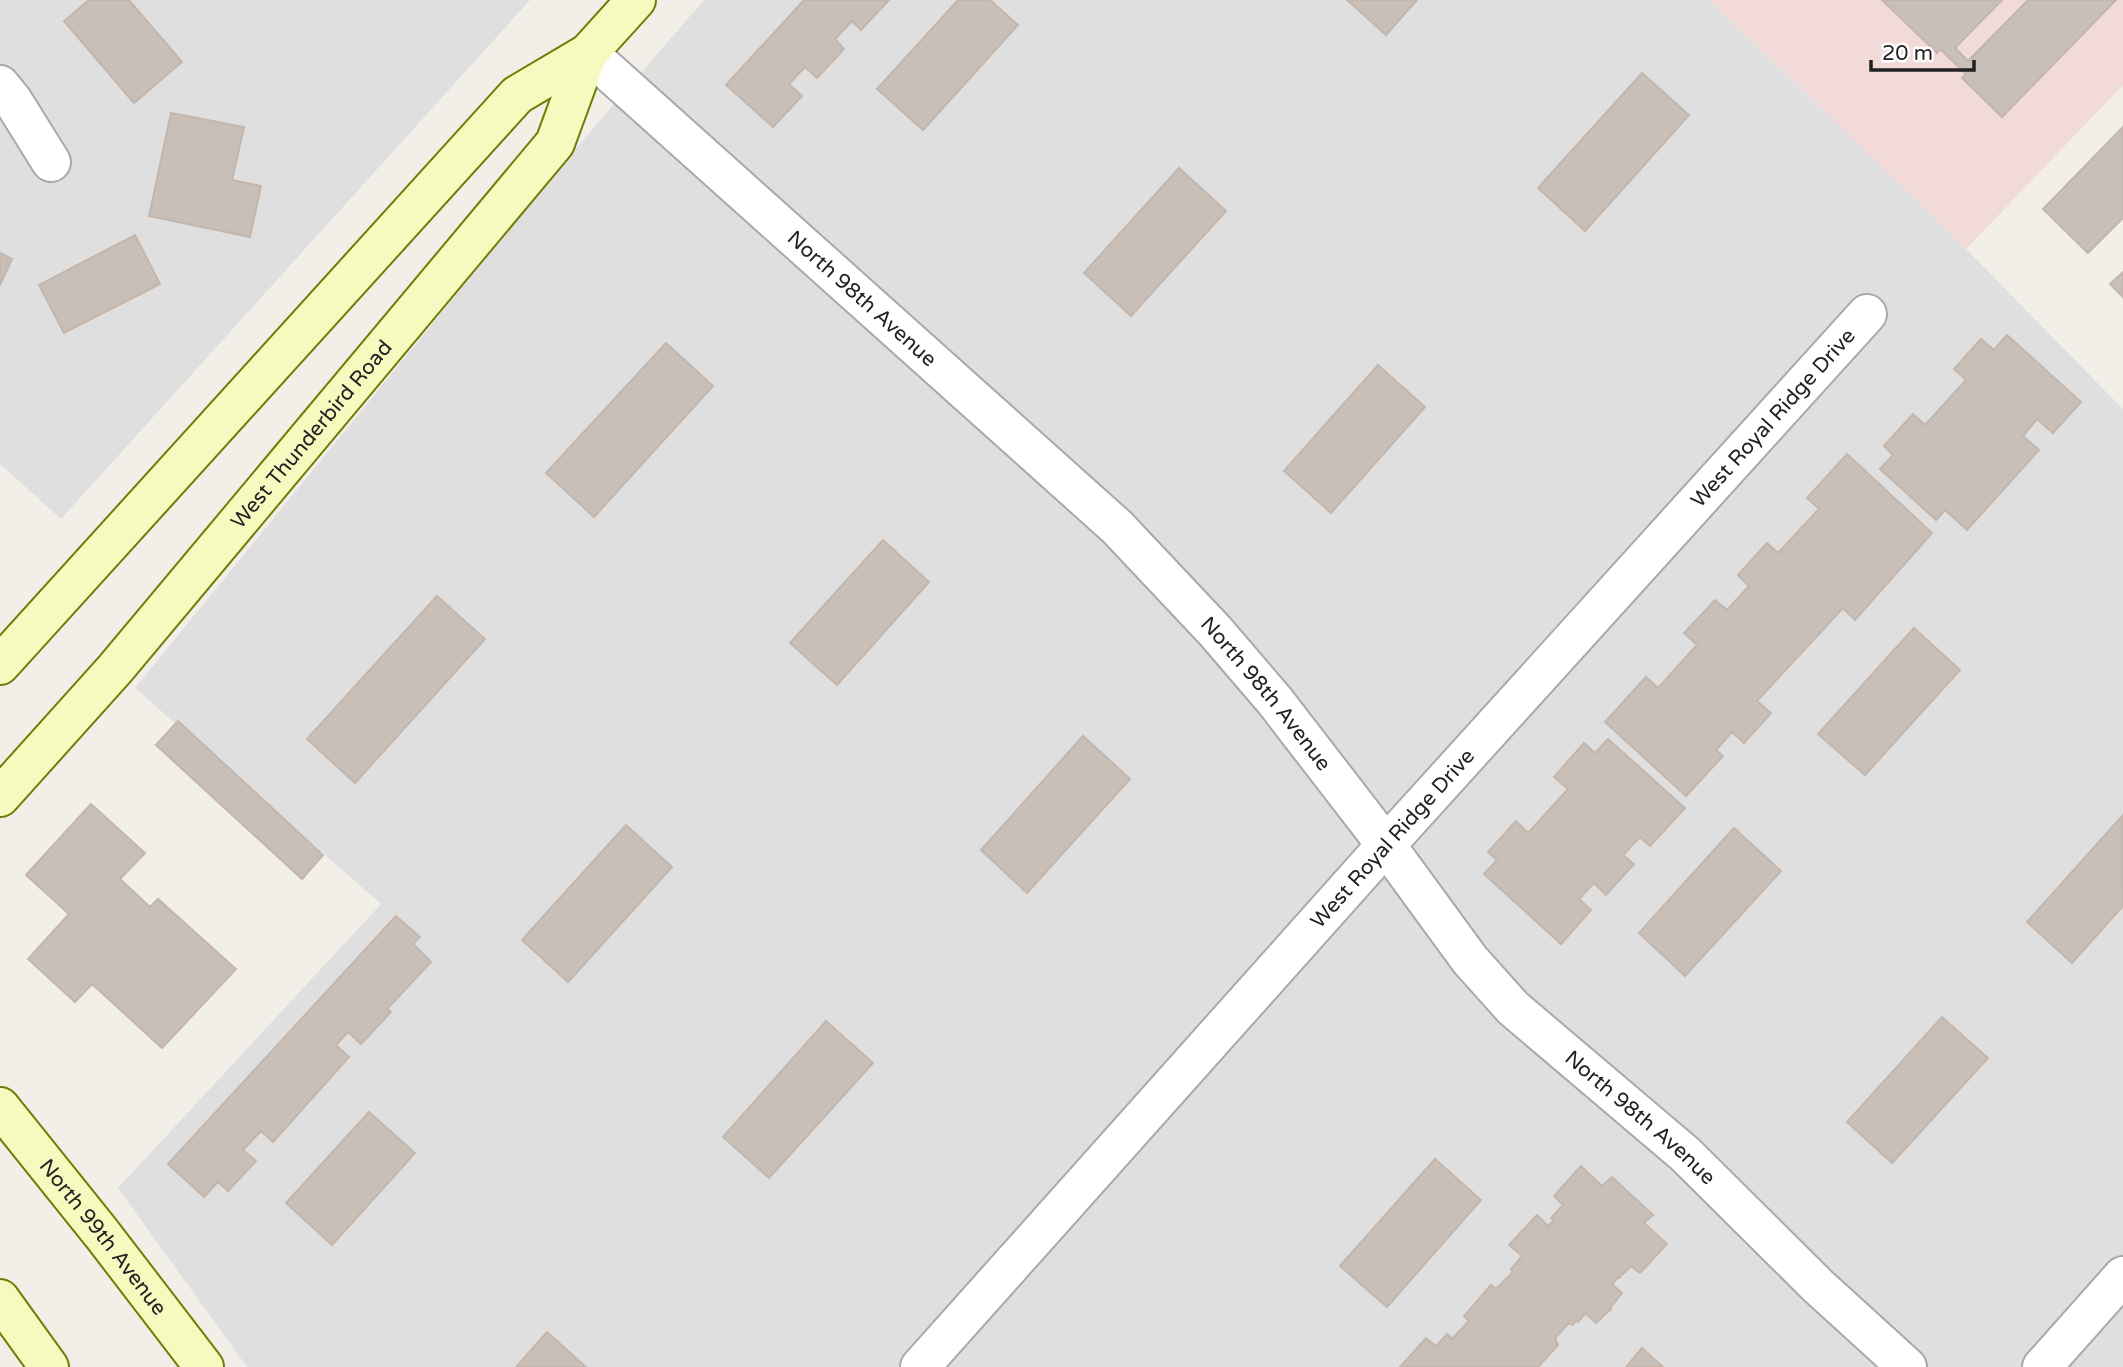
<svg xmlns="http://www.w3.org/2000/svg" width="2123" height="1367" font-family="'Varela Round',sans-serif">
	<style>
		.residential { fill: #e0dfdf }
		.commercial { fill: #f2dad9 }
		.building { fill: #c7bfb8; stroke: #c4b6ab; stroke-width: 2 }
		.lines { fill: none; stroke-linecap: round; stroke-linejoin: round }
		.minor-casing { stroke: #a9a9a9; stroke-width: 42 }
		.secondary-casing { stroke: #707d05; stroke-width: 42 }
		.minor { stroke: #fff; stroke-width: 38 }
		.secondary { stroke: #f7fabf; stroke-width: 38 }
		.labels { text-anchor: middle; stroke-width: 5; stroke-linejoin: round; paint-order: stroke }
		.street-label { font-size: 21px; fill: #222; stroke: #fff }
	</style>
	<rect width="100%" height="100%" fill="#f2efe9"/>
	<path class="residential" d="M0 0H530L61 519 0 464Z
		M704 0H1710L1966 249 2123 409V1367H247L118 1188 381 904 135 688 576 148Z"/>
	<path class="commercial" d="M1710 0H2123V85L1966 249Z"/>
	<path class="building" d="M89 0H129L182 62 134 103 64 21Z
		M804 0H889L861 30 852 21 835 39 844 49 817 78 805 67 789 84 802 96 773 127 726 85Z
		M958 0H990L1018 25 923 130 877 89Z
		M1347 0H1417L1386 35Z
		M1882 0H2002L1955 48 1968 61 2028 0H2116L2002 117 1962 78 1966 74 1940 49 1937 53Z
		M1642 73 1689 115 1585 231 1538 188Z
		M171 113 244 127 232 180 261 186 250 237 149 216Z
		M2123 127V218L2088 253 2043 209Z
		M1179 168 1226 211 1131 316 1084 273Z
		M135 235 160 284 64 333 39 285Z
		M0 253 12 259 0 285Z
		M2123 272V297L2110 284Z
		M2007 335 2081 402 2053 433 2037 419 2023 436 2039 450 1967 530 1945 510 1936 520 1880 469 1893 455 1884 446 1913 414 1925 425 1966 380 1954 369 1981 339 1994 350Z
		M666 343 713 386 594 517 546 473Z
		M1378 365 1425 407 1331 513 1284 471Z
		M1847 454 1932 533 1855 620 1843 608 1757 701 1771 713 1744 743 1732 732 1716 750 1723 756 1686 796 1605 722 1646 677 1658 688 1697 645 1684 633 1715 600 1727 610 1749 586 1738 575 1767 543 1778 553 1819 509 1807 498Z
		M883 540 929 582 837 685 790 643Z
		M437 596 485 639 355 783 307 739Z
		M1914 628 1960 670 1865 775 1818 734Z
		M178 721 323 855 302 879 156 745Z
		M1083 736 1130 779 1027 893 981 850Z
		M1608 739 1685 808 1650 846 1640 837 1623 855 1634 864 1606 895 1594 883 1579 899 1591 910 1561 944 1484 874 1497 860 1488 852 1516 821 1528 833 1568 789 1554 777 1584 743 1595 753Z
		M91 804 145 853 120 879 150 907 158 899 236 969 162 1048 92 984 75 1002 28 959 69 914 26 875Z
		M2122 816 2123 906 2072 963 2027 922Z
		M626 825 672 867 568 982 522 940Z
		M1734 828 1781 871 1685 976 1639 933Z
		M396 916 420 937 413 944 431 962 387 1009 391 1012 361 1044 348 1032 336 1045 349 1057 273 1142 261 1131 243 1150 256 1161 228 1191 218 1182 204 1197 168 1164Z
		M1942 1017 1988 1058 1892 1163 1847 1122Z
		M826 1021 873 1063 769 1178 723 1137Z
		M369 1112 415 1153 332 1245 286 1203Z
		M1435 1159 1481 1200 1387 1307 1340 1266Z
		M1581 1166 1602 1186 1612 1177 1653 1215 1644 1223 1667 1244 1640 1273 1631 1266 1619 1278 1618 1277 1612 1284 1622 1293 1610 1308 1611 1309 1596 1323 1584 1312 1582 1314 1584 1315 1578 1322 1576 1320 1573 1325 1569 1323 1555 1338 1558 1345 1538 1367H1400L1426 1338 1436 1346 1447 1334 1452 1339 1469 1321 1464 1316 1491 1285 1496 1289 1513 1272 1511 1269 1522 1256 1509 1245 1537 1215 1548 1226 1554 1220 1551 1218 1563 1205 1554 1196Z
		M547 1332 586 1367H516Z
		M1642 1348 1663 1367H1626Z"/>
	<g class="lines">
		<g class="minor-casing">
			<g id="minor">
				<path id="s1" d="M588 53 1117 527 1215 631 1275 701 1386 845 1470 960 1513 1008 1685 1154 1818 1286 1907 1367"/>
				<path d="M0 85 13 101 51 162"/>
				<path id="s2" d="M920 1367 1386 845 1867 314"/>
				<path d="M2042 1367 2123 1276"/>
			</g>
		</g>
		<g class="secondary-casing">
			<g id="secondary">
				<path d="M0 665 517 95 588 53 636 0"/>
				<path id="s3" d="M0 797 115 669 555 143 588 53"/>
				<path id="s4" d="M0 1107 102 1234 204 1367"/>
				<path d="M0 1299 49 1367"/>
			</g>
		</g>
		<use href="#minor" class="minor"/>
		<use href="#secondary" class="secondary"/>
	</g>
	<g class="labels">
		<g class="street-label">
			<text dy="7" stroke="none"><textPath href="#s1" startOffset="368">North 98th Avenue</textPath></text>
			<text dy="7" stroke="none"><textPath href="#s2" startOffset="1276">West Royal Ridge Drive</textPath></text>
			<text dy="7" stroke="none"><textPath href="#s3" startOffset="478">West Thunderbird Road</textPath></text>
			<text dy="7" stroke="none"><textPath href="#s1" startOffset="934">North 98th Avenue</textPath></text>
			<text dy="7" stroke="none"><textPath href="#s2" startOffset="709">West Royal Ridge Drive</textPath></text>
			<text dy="7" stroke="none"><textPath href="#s1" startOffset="1502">North 98th Avenue</textPath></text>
			<text dy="7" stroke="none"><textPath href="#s4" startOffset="166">North 99th Avenue</textPath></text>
		</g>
	</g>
	<path d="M1871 60v10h103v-10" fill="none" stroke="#222222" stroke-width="3.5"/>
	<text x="1882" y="60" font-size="21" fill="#222222" stroke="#ffffff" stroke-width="5" paint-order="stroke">20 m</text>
</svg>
